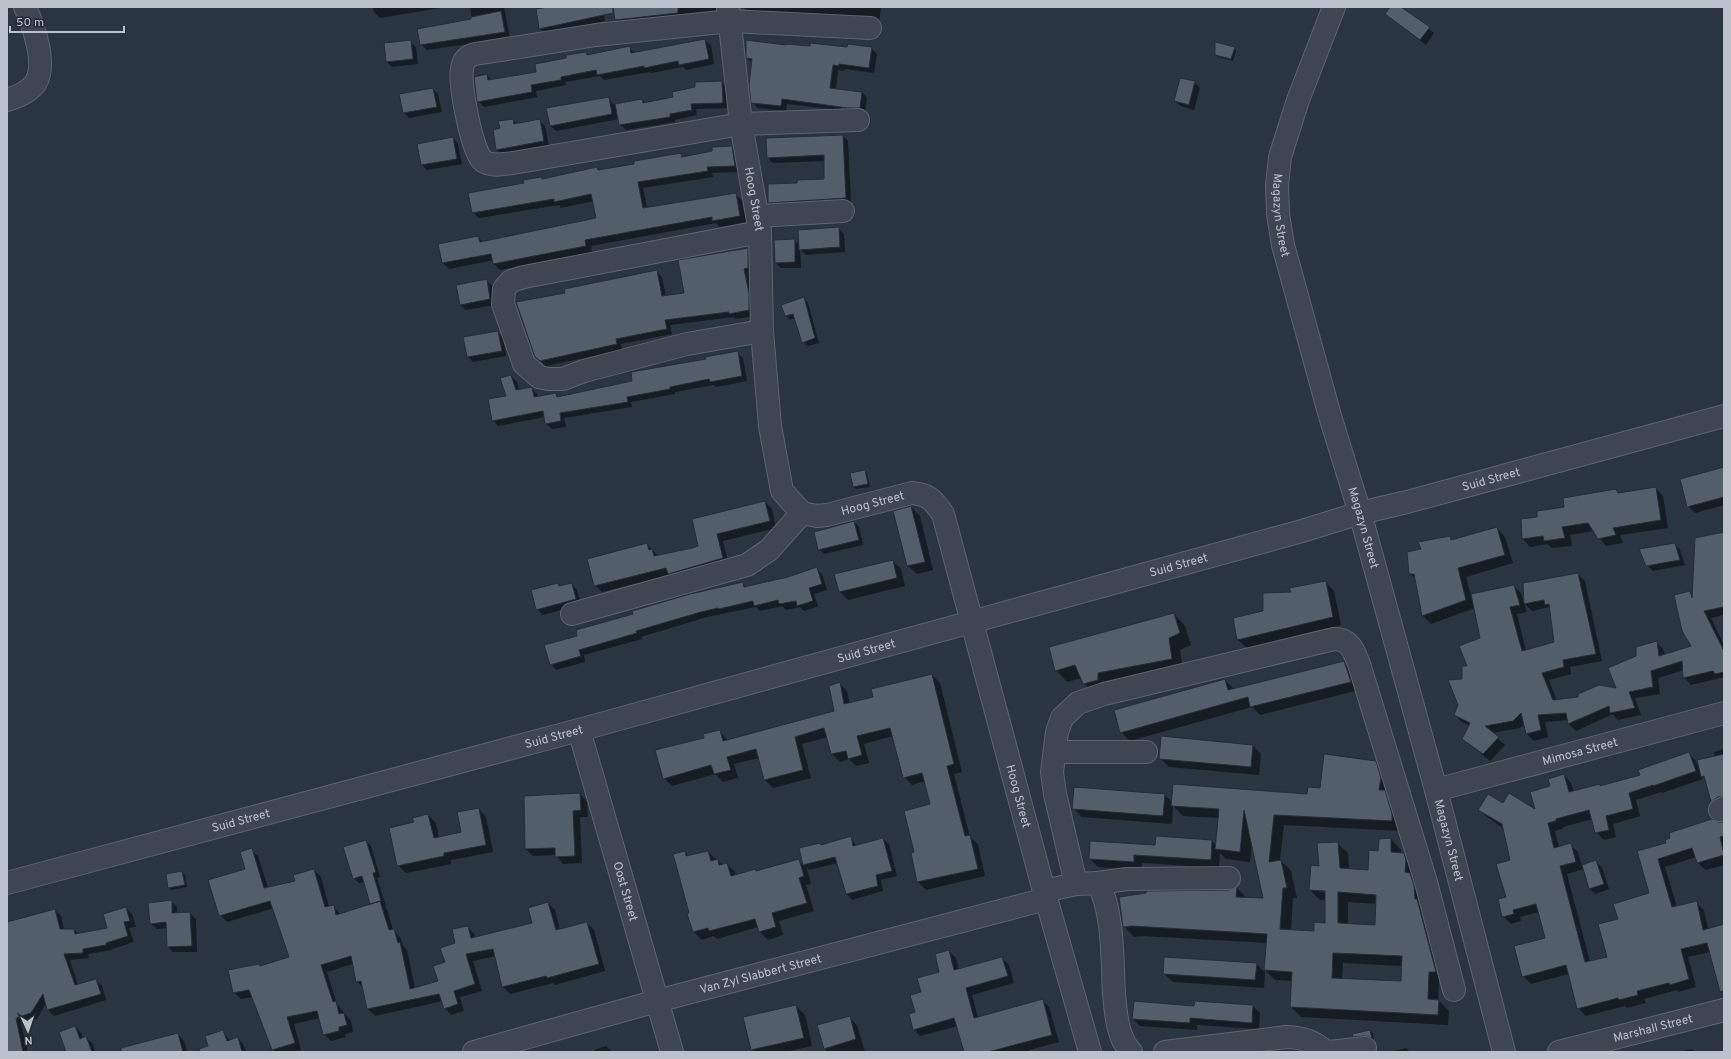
<svg xmlns="http://www.w3.org/2000/svg" width="1731" height="1059" font-family="Overpass,sans-serif">
	<style>
		.shadow { fill: #0007; fill-rule: evenodd }
		.building { fill: #535e6b; stroke: #242d38; fill-rule: evenodd }
		.lines { fill: none; stroke-linecap: round; stroke-linejoin: round }
		.minor-casing { stroke: #5c646e; stroke-width: 24 }
		.minor { stroke: #3d4651; stroke-width: 22 }
		.labels { text-anchor: middle; stroke-width: 3.5; stroke-linejoin: round; paint-order: stroke }
		.street-label { font-size: 12px; fill: #bbc2cb; stroke: #222b36 }
	</style>
	<rect width="100%" height="100%" fill="#293541"/>
	<path class="shadow" d="M373 7H446L380 18 374 12Z
		M470 7H504L510 38 427 50 421 44 472 20Z
		M536 7H602L605 21 546 34 540 29Z
		M614 7H721V12L622 26 616 20Z
		M743 7H881L879 22 747 11Z
		M1391 7H1399L1434 33 1426 45 1386 14Z
		M705 40 711 45 714 64 686 70 683 67 651 73 650 72 604 80 600 76 565 82 566 85 536 91 537 97 484 107 478 101 487 75 492 80 537 72 567 59 586 53 588 55 629 48 635 53Z
		M410 41 416 47 418 64 392 67 386 61Z
		M787 46 871 48 877 54 874 73 845 69 844 71 838 70 836 89 862 92 867 98 865 113 787 104 786 111 758 108 752 102 753 64 747 58Z
		M1234 48 1236 51 1233 61 1218 57 1216 54Z
		M722 82 727 88 728 108 696 109 697 115 675 120V122L626 130 620 124 619 119 556 131 550 125 608 98 614 105 642 100 646 104 674 98 696 88Z
		M1194 82 1200 88 1194 110 1181 106 1175 101Z
		M433 89 438 94 442 112 409 118 404 112Z
		M513 120 518 124 539 120 545 126 549 146 503 155 497 150 501 129Z
		M843 136 848 141 851 203 775 208 769 202 825 180V161L773 163 768 158Z
		M453 138 458 144 462 164 427 170 422 165 418 145Z
		M732 147 738 154 741 172 712 173 713 177 643 188 647 208 735 194 742 201 746 222 720 227 716 223 591 246 592 252 500 270 494 264V260L449 269 443 263 478 237 484 243 597 219 594 201 561 208 559 205 479 218 473 212 525 184 541 178 543 180 597 168 600 171 681 155 684 158Z
		M838 228 844 234 845 252 806 255 800 249 801 268H781L776 263 794 240 800 246Z
		M747 249 753 254V273L749 274 754 299V316L736 319 733 317 670 325 672 334 621 344 622 350 546 366 536 356 566 294 657 272 662 277 666 296 686 294Z
		M486 280 492 286 495 305 466 310 461 305Z
		M804 298 808 303 819 343 808 346 803 342 795 318 790 320 786 316Z
		M497 332 503 337 506 356 473 362 468 357Z
		M737 353 743 358 747 381 716 387 714 385 675 392V394L631 402 632 407 564 418 566 427 552 429 546 424 545 417 498 426 493 420 507 396 511 376 517 382 519 390 531 388 537 394 538 398 556 394 559 398 633 382Z
		M1724 468V505L1695 513 1688 506Z
		M865 471 867 474 870 487 856 489 854 487 851 474Z
		M1655 488 1663 496 1668 528 1620 535 1623 543 1606 546 1594 531 1570 535 1572 546 1552 548 1548 544 1530 547 1523 539 1538 518 1616 490 1620 494Z
		M765 502 772 509 776 528 723 541 729 565 670 575 602 592 595 585 647 544 658 556 700 546 693 520Z
		M911 507 920 516 933 570 917 574 908 566 895 511Z
		M854 522 859 527 863 545 824 554 819 549Z
		M1497 528 1505 537 1513 563 1466 577 1471 595 1514 586 1521 593 1527 612 1517 614 1526 651 1555 643 1551 610 1549 607 1532 611 1525 604 1578 574 1585 581 1602 661 1570 667 1571 674 1549 680 1557 701 1579 698 1617 689 1637 656 1656 642 1663 649 1665 655 1693 647 1689 592 1693 596 1724 533V615L1711 618 1724 645V677L1691 685 1684 677V670L1658 678 1660 694 1635 698 1641 715 1618 720 1613 714 1576 731 1569 724 1568 720 1545 722 1548 737 1534 741 1527 734 1525 724 1520 728 1492 733 1505 745 1490 761 1464 739 1470 726 1462 722 1455 715 1460 705 1463 680 1482 639 1475 608 1431 624 1423 616 1416 579 1410 574 1422 550 1449 537 1454 541Z
		M1675 544 1680 550 1685 565 1653 571 1647 565Z
		M893 561 901 569 905 586 848 600 840 592Z
		M817 569 822 574 827 590 814 594 818 606 804 611 800 607 786 610 782 606 760 611 756 607 707 617 641 637 642 639 584 655 585 662 556 670 551 664 579 637 743 584 747 587 788 578Z
		M1325 582 1334 591 1341 625 1247 648 1238 640 1235 619 1264 612 1292 593Z
		M558 584 561 587 572 584 577 590 581 604 543 615 537 609Z
		M1174 614 1185 626 1191 645 1180 650 1183 670 1095 695 1084 683 1081 678 1067 682 1056 670Z
		M1344 662 1353 671 1359 690 1260 715 1252 707 1130 741 1121 732 1225 680 1234 689Z
		M932 675 940 683 962 772 954 774 970 837 978 844 985 876 926 890 918 882 916 852 931 805 925 781 912 785 904 777 893 736 864 744 869 763 856 766 849 759 840 762 832 754 828 737 802 744 811 778 773 788 765 780 759 758 734 764 738 778 723 782 715 774 672 786 664 778 705 738 720 731 728 741 836 711 840 684 847 691 850 704 874 698Z
		M1253 746 1261 754 1259 775 1169 767 1160 758Z
		M1724 749V804L1718 808 1712 802 1706 780 1701 775 1703 779 1662 793 1661 792 1636 800 1640 816 1613 824 1616 837 1604 840 1596 832 1593 819 1563 827 1564 828 1555 831 1559 848 1570 845 1578 852 1582 866 1596 862 1602 867 1609 889 1595 894 1590 889 1584 869 1567 874 1590 962 1608 957 1619 920 1651 894 1639 852 1668 844 1724 823V865L1706 870 1698 863 1696 857 1665 867 1677 907 1696 902 1704 910 1708 929 1724 925V981L1710 952 1688 957 1696 987 1678 992 1677 990 1644 999 1646 1003 1627 1008 1625 1006 1586 1016 1578 1008 1569 974 1531 984 1523 976 1546 939 1539 912 1520 917 1521 921 1511 924 1503 916 1507 898 1511 861 1503 828 1487 817 1479 810 1504 804 1536 811 1552 787 1564 775 1571 783 1574 792 1601 787 1641 776 1688 753 1696 761 1699 768H1700L1715 757 1714 752Z
		M1375 762 1386 772 1402 831 1284 825 1280 860 1291 871 1297 898H1293L1291 931 1315 932 1326 924V900H1320L1310 890 1320 867 1337 843 1348 853 1349 869 1369 871 1379 852 1391 839 1401 850V853H1403L1414 864 1446 982 1439 981 1438 1000 1449 1011 1448 1025 1301 1017 1291 1007 1292 981 1275 980 1265 970 1268 943 1143 936 1134 937 1124 926 1237 888 1247 898 1264 899 1252 843 1250 862 1226 859 1220 853 1219 868 1142 863V870L1098 867 1090 859 1156 846 1211 840 1217 846 1219 818 1183 816 1173 806 1172 824 1082 817 1073 808 1165 795 1173 803 1308 795ZM1319 890 1330 891V893L1319 892ZM1348 902 1377 904 1376 926 1348 925ZM1343 963 1402 966V982L1342 979Z
		M580 794 587 802 588 817H580L582 863 563 864 556 855 533 856 526 849Z
		M479 809 486 817 493 852 451 860V864L406 873 398 865 428 815 436 823 439 838 462 833Z
		M850 837 857 846 883 839 889 844 897 876 881 880 883 891 852 900 847 894 838 863 809 870 806 866 811 884 806 885 814 911 779 921 783 935 768 940 760 932 758 927 717 939 714 936 702 940 694 932 685 852 689 857 708 852 723 865 727 864 735 872 736 875 757 872 798 860 804 866 800 849 820 844 822 846Z
		M366 841 371 846 380 877 377 878 386 906H384L387 909 393 930 400 937 403 946 407 950 415 988 439 982 446 963 468 927 474 934 475 938 533 924 548 903 555 910 560 930 587 923 594 930 605 971 555 985 553 983 510 994 503 987 496 956 473 961 482 991 460 997 464 1011 451 1015 445 1008 443 1001 375 1016 368 1009 363 988 357 981 353 964 327 972 337 1004 351 1021 353 1032 345 1034 346 1037 331 1041 324 1034 320 1018 294 1024 301 1050 295 1052H275L273 1049 253 997 241 999 234 992 260 967 291 958 274 908 227 922 220 915 247 869 251 850 258 856 268 888 297 882 314 870 321 877 329 907 333 906 340 914 372 905 364 882 359 883 354 878Z
		M182 872 185 875 187 887 171 890 169 887Z
		M171 901 177 907V913H190L196 919 197 952H173L168 947 167 928 157 929 151 924 149 904Z
		M126 908 132 914 136 927 129 928 134 942 112 949V950L88 954 89 958 70 960 78 985 96 980 102 986 106 1000 54 1016 48 1010 46 1003 37 1019 21 1024 28 1052H7V923L55 910 61 916 64 930H74L79 934 109 929Z
		M949 951 956 958 959 970 1002 958 1009 965 1014 983 972 995 978 1018 1042 1000 1049 1007 1059 1042 1029 1050 1030 1052H965L958 1026 920 1036 914 1029 916 1013 922 993 940 973Z
		M1256 964 1265 972 1264 988 1173 982 1164 974Z
		M796 1006 805 1015 812 1046 785 1052H755L752 1049Z
		M1253 1006 1260 1013 1259 1029 1197 1025V1030L1140 1026 1133 1019 1195 1007Z
		M849 1017 857 1025 865 1052H826L819 1026Z
		M75 1027 82 1034 83 1039 86 1038 93 1044 95 1052H67Z
		M1370 1031 1373 1033 1374 1040 1367 1038 1356 1039 1353 1036Z
		M223 1032 230 1041 238 1038 243 1044 246 1052H204Z
		M178 1034 184 1041 187 1052H129Z
		M606 1046 612 1052H595L594 1050Z
		M1406 1048 1410 1052H1389Z
		M1692 1049 1695 1052H1678Z
		M1287 1051 1294 1052H1275Z"/>
	<path class="building" d="M548 7H613V13L539 29 536 9Z
		M613 7H678V13L615 20Z
		M1390 7H1401L1430 27 1420 40 1385 14Z
		M501 11 505 32 420 45 417 29 471 19V17Z
		M705 39 709 59 679 65 678 61 644 68V66L597 75 596 70 561 77V80L531 85 532 92 477 102 474 77 487 74 488 80 536 72 535 64 566 58V55L586 52 587 55 630 46 631 53Z
		M411 40 413 59 386 62 384 43Z
		M746 40 786 45V44L810 46V43L847 47 848 44 872 47 869 68 839 64V66L833 65 830 88 862 92 860 108H848L782 99 781 106 751 103 749 85 752 59 746 58Z
		M1215 42 1235 47 1231 59 1215 55Z
		M1180 78 1195 81 1189 105 1174 101Z
		M722 81 723 103 691 104 692 110 670 114V117L619 125 615 104 642 99 643 103 673 97 672 92 695 87V82Z
		M433 88 437 107 403 113 399 94Z
		M609 97 612 114 550 126 546 108Z
		M513 119 514 124 540 119 544 141 496 150 493 130 500 128 498 121Z
		M843 135 846 198 768 203V184L797 183V180L824 179V155L767 158 766 138Z
		M453 137 457 159 421 165 417 144Z
		M732 146 735 166 707 167 708 171 638 182 643 208 736 193 740 216 712 221V217L585 240 586 246 493 264 491 254 442 263 438 244 478 236 480 242 596 218 591 194 554 202V199L472 213 468 193 524 183 523 180 541 177 542 179 597 167 598 170 634 164V161L681 153 682 157 712 151V147Z
		M839 227 840 247 799 250 798 230Z
		M795 239V262L775 263 774 240Z
		M748 248V268L744 269 749 293V310L729 314V312L665 320 667 329 616 339 617 344 540 361 535 357 516 302 565 293 564 289 657 270 662 296 684 293 678 260Z
		M487 279 490 299 460 305 456 285Z
		M804 297 815 338 802 343 793 314 785 316 781 305Z
		M498 331 502 351 467 357 463 337Z
		M738 351 742 376 710 382 709 379 670 387V389L627 397 628 402 560 413 561 421 545 424 543 411 492 421 488 399 506 396 500 378 511 375 516 390 532 387 534 397 556 393 557 397 632 381 631 372 706 359 705 357Z
		M1724 467V497L1687 507 1680 479Z
		M865 470 868 484 853 487 850 473Z
		M1656 487 1661 520 1613 528 1616 535 1598 539 1588 523 1562 527 1565 538 1544 541 1543 536 1522 539 1521 519 1537 517V511L1564 507 1563 498 1616 489 1618 493Z
		M765 501 770 521 717 534 723 558 668 574 666 568 594 586 587 559 647 543 649 550 652 549 654 556 692 548 698 546 692 519Z
		M911 506 925 562 907 566 893 511Z
		M854 521 859 540 818 550 814 532Z
		M1497 527 1505 555 1458 568 1466 600 1422 616 1414 574H1409L1407 552 1421 549 1418 542 1450 536 1451 540Z
		M1724 532V607L1704 611 1724 651V672L1715 674 1713 671 1683 678 1682 661 1651 671 1653 687 1629 692 1635 708 1610 713 1609 706 1568 724 1566 713 1538 715 1541 730 1526 734 1521 713 1513 721 1485 726 1499 737 1483 754 1462 739 1470 723 1454 715 1458 705 1448 680 1462 679V666H1467L1459 646 1480 638 1471 594 1514 585 1520 605 1510 607 1522 651 1554 642 1549 604 1545 605 1544 600 1524 604 1523 583 1578 573 1596 654 1563 660 1564 667 1542 673 1553 700 1578 697V694L1599 685 1616 688 1608 668 1636 656V647L1657 641 1659 656 1691 646 1682 631 1674 595 1690 591 1692 598 1695 538Z
		M1675 543 1680 560 1646 566 1639 549Z
		M893 560 897 578 839 592 834 574Z
		M817 567 822 584 809 588 813 601 797 606 796 601 779 604 778 600 754 606 753 601 719 609 718 608 701 612 636 631 637 633 579 650 581 656 550 665 544 645 577 636 576 630 633 614 632 611 690 594 743 582 744 587 788 577Z
		M1326 581 1333 617 1237 640 1233 618 1263 611V593L1291 592 1289 588Z
		M558 583 559 586 572 583 576 599 536 610 531 590Z
		M1174 613 1180 633 1169 638 1172 659 1098 673V680L1083 684 1075 665 1055 671 1049 647Z
		M1344 661 1351 682 1250 707 1248 697 1120 733 1114 710 1225 679 1228 690Z
		M932 674 954 764 947 766 965 836 970 835 978 869 917 882 911 853 914 852 904 811 930 804 922 773 903 778 890 728 857 736 862 755 848 759 846 751 831 754 824 728 795 737 803 770 764 780 756 749 727 757 731 770 714 774 711 765 663 779 655 750 704 738 703 734 720 730 723 741 834 711 829 686 840 682 844 704 873 697 871 689Z
		M1161 736 1253 745 1251 767 1159 759Z
		M1689 752 1696 771 1653 786V785L1629 793 1633 809 1606 816 1609 830 1595 833 1589 810 1556 819V821L1548 823 1554 848 1571 843 1576 862 1560 866 1585 962 1607 957 1598 924 1618 919 1613 904 1649 893 1637 851 1666 843 1665 840 1670 838 1669 833 1712 819 1719 822H1724V836L1720 837 1724 855 1697 863 1692 848 1658 859 1672 907 1697 901 1703 930 1724 924V991L1720 992 1707 943 1681 949 1689 979 1670 985 1669 983 1637 991 1638 995 1619 1000 1618 998 1577 1009 1566 965 1522 977 1514 946 1545 938 1536 904 1513 910 1514 914 1502 917 1498 899 1506 897 1496 864 1510 860 1502 824 1478 810 1488 794 1503 803 1509 793 1535 809 1530 792 1550 786 1548 779 1564 774 1569 792 1600 784V786L1640 775 1638 770Z
		M1324 754 1376 761 1381 778 1379 790H1385L1392 814V821L1274 815 1269 862 1281 860 1287 888H1283L1280 929 1314 931V922L1325 923V891L1309 890 1311 865 1319 866 1317 843 1338 842 1340 868 1368 870 1369 850 1378 851 1379 839 1391 838V852L1404 853 1406 860 1405 872 1410 873 1414 885 1415 899H1417L1436 972H1429L1428 999 1439 1000 1438 1015 1290 1007 1292 972 1264 970 1267 934 1132 926 1123 927 1119 897 1146 893V891L1229 890 1237 887 1236 897 1263 898 1244 810 1240 852 1215 849 1219 809 1171 806 1173 784 1307 794 1308 787 1320 788ZM1338 892 1376 895 1375 925 1338 923ZM1333 953 1402 956 1401 981 1332 978Z
		M1724 754V796L1718 797 1711 802 1704 776 1701 777 1697 760Z
		M1074 787 1165 794 1163 816 1072 809Z
		M580 793 581 810 573 811 575 856 555 857V848L525 849 524 796Z
		M479 808 486 845 444 853V856L397 866 389 828 414 822 412 818 428 814 434 838 461 832 457 812Z
		M851 836 853 846 883 838 892 871 876 875 878 886 846 894 835 857 803 865 799 848 820 843 821 845Z
		M1156 836 1212 840 1211 860 1134 855V862L1089 859 1090 841 1155 845Z
		M366 840 376 872 373 873 381 901 370 904 362 876 353 879 343 847Z
		M252 848 264 888 295 881 293 875 314 869 325 907 334 905 336 915 380 901 389 930 394 929 398 943 400 942 410 989 438 981 433 966 445 962 440 948 455 943 452 929 468 926 471 938 532 923 528 908 548 902 556 930 587 922 599 964 547 978 546 976 502 987 493 949 466 954 475 984 454 991 458 1004 444 1009 439 994 367 1009 361 981 356 982 351 956 321 965 333 1002 336 1001 339 1014 344 1013 347 1025 339 1027V1031L323 1035 317 1011 287 1017 295 1043 272 1050 249 990 233 993 228 970 259 964 260 966 289 957 270 901 219 916 208 880 245 869 240 852Z
		M685 851 686 856 708 851 711 861 718 859 719 865 727 863 731 876 756 869V871L799 859 804 876 799 878 807 903 772 913 776 927 759 932 755 919 709 931 708 928 693 932 687 914 689 913 673 854Z
		M1596 860 1604 884 1589 889 1582 865Z
		M182 871 185 885 168 888 166 874Z
		M172 900V913L190 912 192 946 167 947 166 922 150 924 148 903Z
		M126 907 130 921 124 922 128 936 106 943V945L83 949V953L64 954 75 985 96 979 101 994 47 1010 43 994 31 1013 16 1018 23 1052H7V922L55 909 60 929H74L75 934 107 928 103 914Z
		M949 950 954 970 1002 957 1008 976 966 988 974 1018 1043 999 1052 1035 988 1052H964L954 1018 913 1030 909 1014 915 1012 910 995 921 992 917 978 939 972 935 954Z
		M1164 957 1257 963 1255 980 1163 974Z
		M1134 1001 1194 1006 1195 1001 1253 1005 1252 1023 1190 1018V1023L1132 1019Z
		M796 1005 804 1038 751 1050 743 1017Z
		M850 1016 856 1039 824 1049 817 1025Z
		M75 1026 80 1039 86 1036 92 1052H66L59 1032Z
		M223 1030 227 1041 238 1037 242 1052H200L199 1049 208 1046 205 1036Z
		M1370 1030 1372 1038 1364 1036 1353 1037 1352 1034Z
		M178 1033 183 1052H121V1048Z"/>
	<g class="lines">
		<g class="minor-casing">
			<g id="minor">
				<path id="s1" d="M728 7 741 124 760 232 762 331 770 426 782 491 802 513 817 516 827 515 912 493C930 495 933 500 943 514L1044 891 1090 1052"/>
				<path id="s2" d="M1334 7 1298 100 1280 157 1277 185 1278 214 1283 245 1330 416 1360 513 1436 790 1504 1052"/>
				<path d="M7 100C17 97 30 92 36 82 47 63 33 25 25 7"/>
				<path d="M858 120 741 124 513 163C503 164 492 167 483 161 472 153 459 83 462 69 463 60 468 56 475 54L596 35 731 21 870 28"/>
				<path d="M758 216 843 211"/>
				<path d="M760 232 524 277 511 281 504 289 503 304 524 364 539 377 548 379H563L584 371 687 344 762 331"/>
				<path d="M572 614 747 565 769 550 802 513"/>
				<path id="s3" d="M579 730 672 1052"/>
				<path d="M1055 752H1146"/>
				<path id="s4" d="M1436 790 1724 713"/>
				<path d="M1720 810 1724 808"/>
				<path id="s5" d="M7 883 579 730 1302 531 1360 513 1407 502 1724 416"/>
				<path d="M1098 883 1127 879 1229 878"/>
				<path d="M1076 884 1055 794 1052 772 1057 732 1062 718 1078 703 1104 694 1334 639C1350 638 1354 652 1359 664L1426 882 1454 990"/>
				<path d="M1044 891 1076 884 1098 883C1114 913 1112 960 1114 994 1116 1014 1117 1037 1131 1052"/>
				<path id="s6" d="M474 1052 657 1001 1046 899"/>
				<path d="M1165 1052 1286 1037C1297 1037 1306 1039 1315 1044 1320 1047 1323 1051 1329 1052L1365 1048"/>
				<path id="s7" d="M1559 1052 1724 1010"/>
			</g>
		</g>
		<use href="#minor" class="minor"/>
	</g>
	<g class="labels">
		<g class="street-label">
			<text dy="4" stroke="none"><textPath href="#s1" startOffset="194">Hoog Street</textPath></text>
			<text dy="4" stroke="none"><textPath href="#s2" startOffset="218">Magazyn Street</textPath></text>
			<text dy="4" stroke="none"><textPath href="#s5" startOffset="1538">Suid Street</textPath></text>
			<text dy="4" stroke="none"><textPath href="#s1" startOffset="590">Hoog Street</textPath></text>
			<text dy="4" stroke="none"><textPath href="#s2" startOffset="542">Magazyn Street</textPath></text>
			<text dy="4" stroke="none"><textPath href="#s5" startOffset="1214">Suid Street</textPath></text>
			<text dy="4" stroke="none"><textPath href="#s5" startOffset="890">Suid Street</textPath></text>
			<text dy="4" stroke="none"><textPath href="#s5" startOffset="566">Suid Street</textPath></text>
			<text dy="4" stroke="none"><textPath href="#s4" startOffset="149">Mimosa Street</textPath></text>
			<text dy="4" stroke="none"><textPath href="#s1" startOffset="962">Hoog Street</textPath></text>
			<text dy="4" stroke="none"><textPath href="#s5" startOffset="242">Suid Street</textPath></text>
			<text dy="4" stroke="none"><textPath href="#s2" startOffset="866">Magazyn Street</textPath></text>
			<text dy="4" stroke="none"><textPath href="#s3" startOffset="168">Oost Street</textPath></text>
			<text dy="4" stroke="none"><textPath href="#s6" startOffset="297">Van Zyl Slabbert Street</textPath></text>
			<text dy="4" stroke="none"><textPath href="#s7" startOffset="97">Marshall Street</textPath></text>
		</g>
	</g>
	<rect width="1731" height="1059" fill="none" stroke="#bbc2cb" stroke-width="16"/>
	<g transform="translate(28 1031) rotate(177)" stroke="#222b36" stroke-width="3" paint-order="stroke">
	<path d="M0-3L7 15L0 10L-7 15Z" fill="#bbc2cb"/>
	<text y="-6" font-size="11" font-weight="bold" text-anchor="middle" fill="#bbc2cb">N</text>
	</g>
	<path d="M10 26v6h114v-6" fill="none" stroke="#bbc2cb" stroke-width="2"/>
	<text x="16" y="26" font-size="12" fill="#bbc2cb" stroke="#222b36" stroke-width="3" paint-order="stroke">50 m</text>
</svg>
